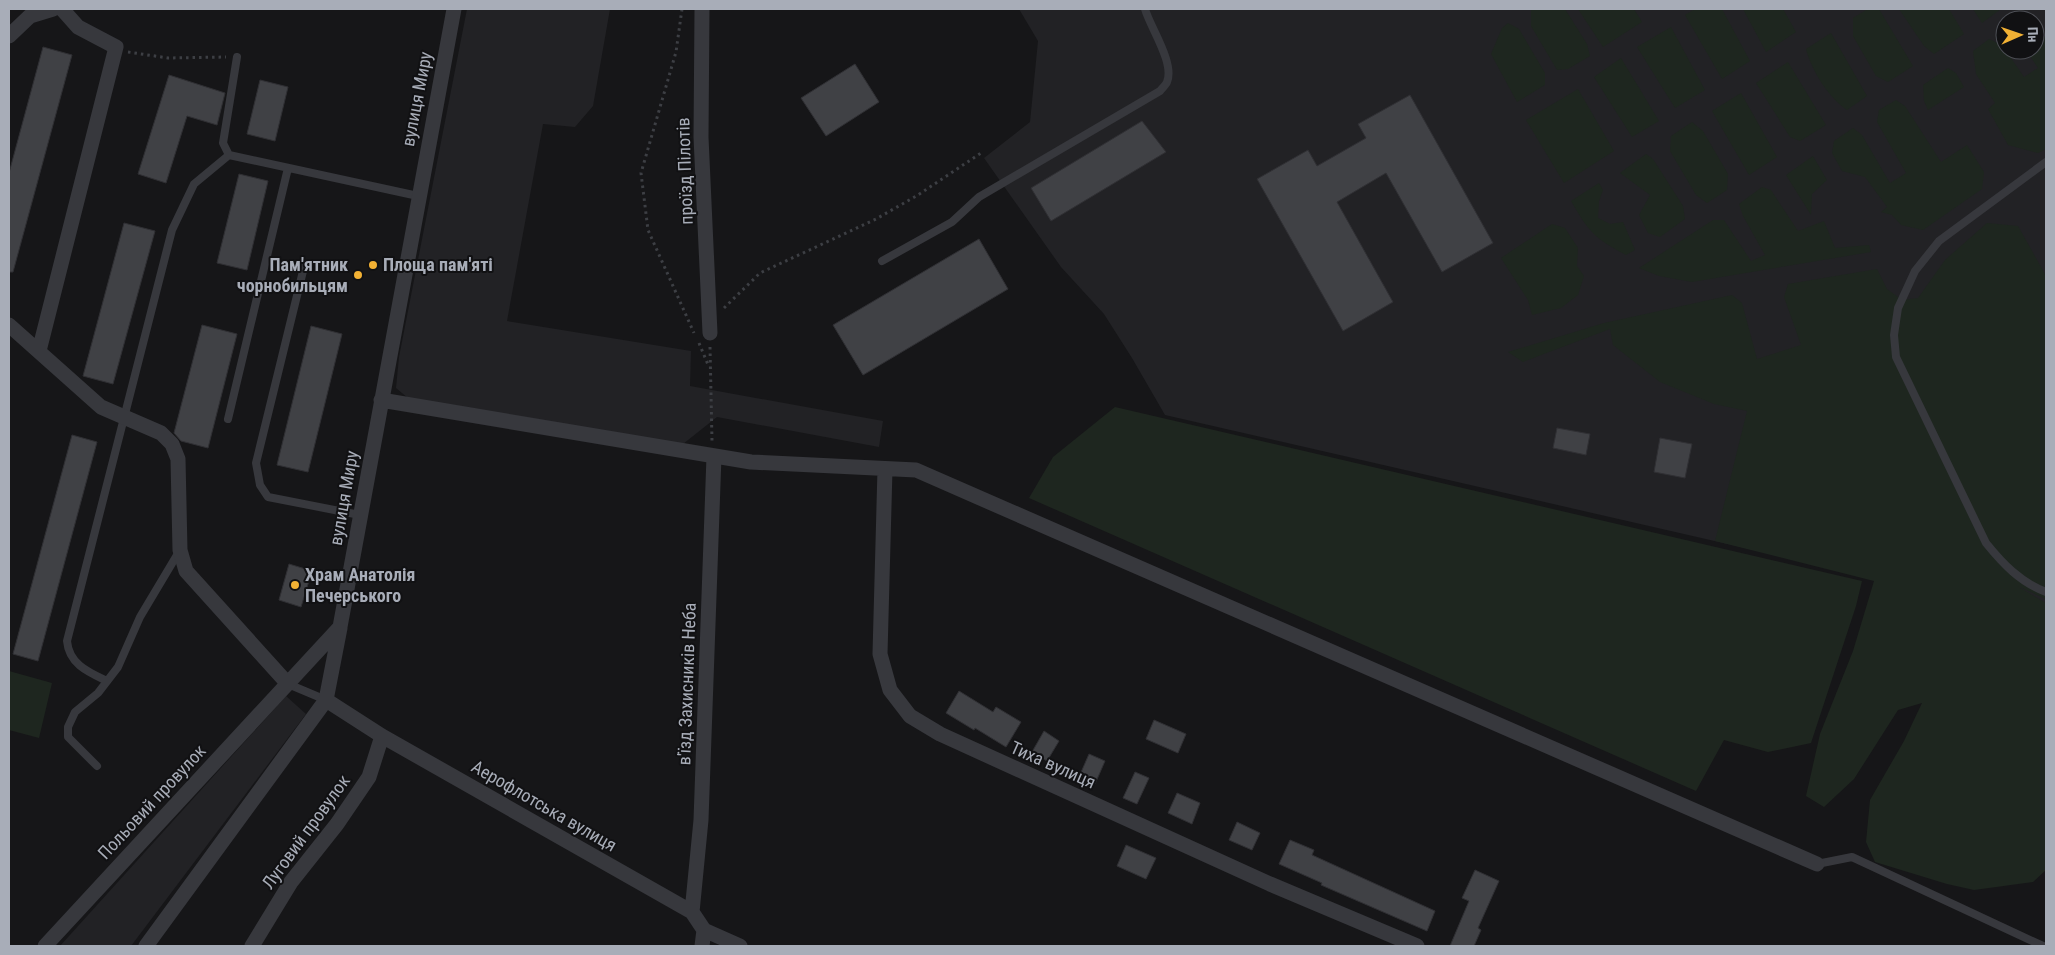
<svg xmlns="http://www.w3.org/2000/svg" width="2055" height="955" font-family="'Roboto Condensed',sans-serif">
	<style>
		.built { fill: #222225; fill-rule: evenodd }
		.green { fill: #1e261f }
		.building { fill: #404145; stroke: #303034 }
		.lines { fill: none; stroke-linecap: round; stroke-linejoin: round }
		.path { stroke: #3d3f44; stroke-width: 3; stroke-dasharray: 2.5 4; stroke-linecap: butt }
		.lane { stroke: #37383d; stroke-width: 8 }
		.street { stroke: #37383d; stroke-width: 15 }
		.poi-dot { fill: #f2b134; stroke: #111113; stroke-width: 2 }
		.labels { text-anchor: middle; stroke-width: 4; stroke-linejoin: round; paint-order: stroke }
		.street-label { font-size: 18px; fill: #a8adb8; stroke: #111113 }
		.poi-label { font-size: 18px; font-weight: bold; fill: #a8adb8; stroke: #111113; text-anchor: start }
	</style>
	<rect width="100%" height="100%" fill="#161618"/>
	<path class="built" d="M467 9H610L593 106 575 127 543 124 507 321 691 351 690 386 883 421 879 447 717 417 683 444 408 398 396 388 399 357Z
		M1019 9H2046V612L1915 587 1165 415 1132 358 1104 314 1061 267 984 158 1030 122 1038 41ZM2005 20H2035V50H2005Z
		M286 696 306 714 131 946H60Z"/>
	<path class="green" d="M1531 9H1565L1587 44 1590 56 1568 69 1557 70 1531 26Z
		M1578 9H1634L1642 22 1603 47Z
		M1695 9H1722L1750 61 1722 79 1685 15Z
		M1743 9H1783L1796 32 1766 52Z
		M1868 9H1879L1913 66 1888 82 1876 76 1853 36V18Z
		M1899 9H1949L1964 34 1934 54 1924 46Z
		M1973 9H2001L1982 23Z
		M1508 23 1519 29 1545 73V85L1517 102 1491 54 1502 28Z
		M2035 24 2046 39V149L2038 153 2008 145 1988 109 1995 103 1976 74 1973 51 1989 39 2002 45 2024 77 2038 68 2026 50H2035Z
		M1671 27 1705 90 1675 108 1637 47Z
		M1831 33 1867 96 1847 110C1828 97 1812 71 1806 49Z
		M1621 58 1659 121 1632 137 1594 77Z
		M1788 62 1826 125 1800 141 1790 137 1756 83Z
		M1948 68 1956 73 1964 87 1928 110 1924 101 1923 85Z
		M1578 89 1614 151 1564 183 1526 120Z
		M1741 93 1777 157 1749 175 1712 111Z
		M1896 100 1905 106 1941 162 1967 145 1984 172 1982 189 1923 230 1901 225 1892 215 1881 212 1887 207 1865 177 1842 171 1832 153 1834 141 1853 128 1862 135 1890 183 1906 173 1877 122 1879 110Z
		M1692 122 1703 131 1728 174 1727 190 1707 203 1696 195 1670 151 1671 136Z
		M1646 154 1653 159 1683 206 1685 219 1660 237 1648 233 1639 215 1650 195 1620 173Z
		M1813 156 1827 180 1812 194 1811 215 1786 175Z
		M1599 183 1603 190 1599 201 1598 218 1610 224 1623 222 1635 250 1626 255C1594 238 1589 232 1571 201Z
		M1762 187 1771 190 1798 231 1824 221 1835 248 1869 245 1871 252 1692 282 1659 276 1639 268 1713 220H1724L1751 261 1765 255 1743 216 1739 204Z
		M1987 223 2018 226 2046 276V599L2017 586 2046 603V870L2033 882 1974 890 1947 884 1875 862 1866 842 1870 800 1904 741 1922 703 1898 710 1854 779 1824 807 1806 796 1820 734 1853 651 1874 581 1715 541 1747 411 1714 404 1660 382 1613 345 1610 329 1523 362 1508 352 1604 323 1732 295 1742 303 1757 359 1801 345 1784 297 1788 284 1877 269 1887 289 1902 300 1918 298 1945 260Z
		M1552 224 1565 228 1578 248 1577 266 1584 276 1578 295 1561 308 1532 315 1528 300 1501 258Z
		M1115 407 1862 581 1856 606 1811 743 1768 752 1724 740 1696 791 1029 498 1053 457Z
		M9 671 52 683 39 738 9 730Z"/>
	<path class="building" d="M43 47 72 55 13 272H9V173Z
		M855 64 879 102 826 136 801 98Z
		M169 75 225 93 217 125 187 116 166 183 138 174Z
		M260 80 288 87 275 141 247 134Z
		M1410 95 1493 243 1442 272 1386 173 1337 202 1393 302 1343 331 1257 179 1308 150 1317 166 1366 138 1358 124Z
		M1142 121 1166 152 1051 221 1031 188Z
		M239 174 268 181 247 270 217 263Z
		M124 223 155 231 113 384 83 376Z
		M979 239 1008 289 863 375 833 325Z
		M202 325 237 334 208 448 181 441 174 433Z
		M311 326 342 334 308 472 277 465Z
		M1557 428 1590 434 1586 455 1553 448Z
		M72 435 97 442 38 661 13 654Z
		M1660 438 1692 444 1685 478 1654 472Z
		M289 564 312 571 301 607 279 600Z
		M959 691 993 712 996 707 1021 722 1006 747 975 728 974 730 946 713Z
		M1154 720 1186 734 1178 753 1146 739Z
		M1044 731 1059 741 1047 761 1032 752Z
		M1089 754 1105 761 1095 784 1079 777Z
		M1135 772 1149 778 1137 804 1123 798Z
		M1177 793 1200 803 1192 824 1168 813Z
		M1237 822 1260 833 1252 850 1229 840Z
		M1290 840 1314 850 1312 855 1435 911 1427 931 1321 885 1322 883 1279 864Z
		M1126 845 1156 858 1146 879 1117 866Z
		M1475 870 1499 881 1478 928 1481 930 1474 946H1450L1469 901 1462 898Z"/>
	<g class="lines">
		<path class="path" d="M682 9 676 52 641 173 648 230 694 333
			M128 52 168 58 226 57
			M724 308 760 273 876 219 918 195 981 153
			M699 343 709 367
			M710 347 712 441"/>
		<path class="lane" d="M237 57 223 143 229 155 418 196
			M2046 162 1939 241 1915 271 1898 308 1894 335 1896 357 1986 543C2003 564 2020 582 2046 592
			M882 261 952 222 979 197 1160 91C1162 88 1166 85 1167 82 1175 63 1150 27 1145 9
			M304 267 256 463 260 485 268 497 360 515
			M228 419 288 168
			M107 681C88 672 69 664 67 641L172 230 194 184 229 155
			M288 684 326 700
			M97 766 68 737V727L75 712 98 693 118 667 140 617 180 550
			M1817 864 1852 857 2043 946"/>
		<path class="street" d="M702 9 701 137 710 333
			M9 36 30 16 53 9
			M9 325 101 407 161 433 172 444 178 459 180 550 186 571 288 684
			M39 351 116 47 78 27 62 9
			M381 400 751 462 916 470 1817 864
			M885 469 880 654 890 690 910 716 940 734 1270 884 1417 946
			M326 700 382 736 692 912 704 930 740 946
			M692 912 701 820 714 456
			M45 946 340 627 454 9
			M146 946 326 700 340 628
			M252 946 291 882 337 824 369 777 382 736
			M702 946 704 930"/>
	</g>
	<g class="poi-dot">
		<circle cx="373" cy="265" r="5"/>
		<circle cx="358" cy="275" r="5"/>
		<circle cx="295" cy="585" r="5"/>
	</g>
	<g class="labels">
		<g class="street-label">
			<text transform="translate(417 99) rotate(-79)" y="6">вулиця Миру</text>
			<text transform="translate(685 171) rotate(-92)" y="6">проїзд Пілотів</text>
			<text transform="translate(344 498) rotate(-80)" y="6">вулиця Миру</text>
			<text transform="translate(687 684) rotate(-88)" y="6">в'їзд Захисників Неба</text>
			<text transform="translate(1053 765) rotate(24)" y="6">Тиха вулиця</text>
			<text transform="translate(152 802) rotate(-47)" y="6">Польовий провулок</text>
			<text transform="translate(544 806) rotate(30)" y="6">Аерофлотська вулиця</text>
			<text transform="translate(306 832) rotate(-54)" y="6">Луговий провулок</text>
		</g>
		<g class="poi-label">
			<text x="348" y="271" text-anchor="end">Пам'ятник<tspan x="348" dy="21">чорнобильцям</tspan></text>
			<text x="383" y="271">Площа пам'яті</text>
			<text x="305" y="581">Храм Анатолія<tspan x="305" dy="21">Печерського</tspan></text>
		</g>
	</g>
	<rect width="2055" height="955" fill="none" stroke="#a8adb8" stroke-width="20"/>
	<g transform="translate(2020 35) rotate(88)"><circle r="24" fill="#111113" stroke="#4d4f55"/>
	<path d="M0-4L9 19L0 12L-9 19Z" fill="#f2b134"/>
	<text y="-8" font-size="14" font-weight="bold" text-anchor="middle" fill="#a8adb8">Пн</text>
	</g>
</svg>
